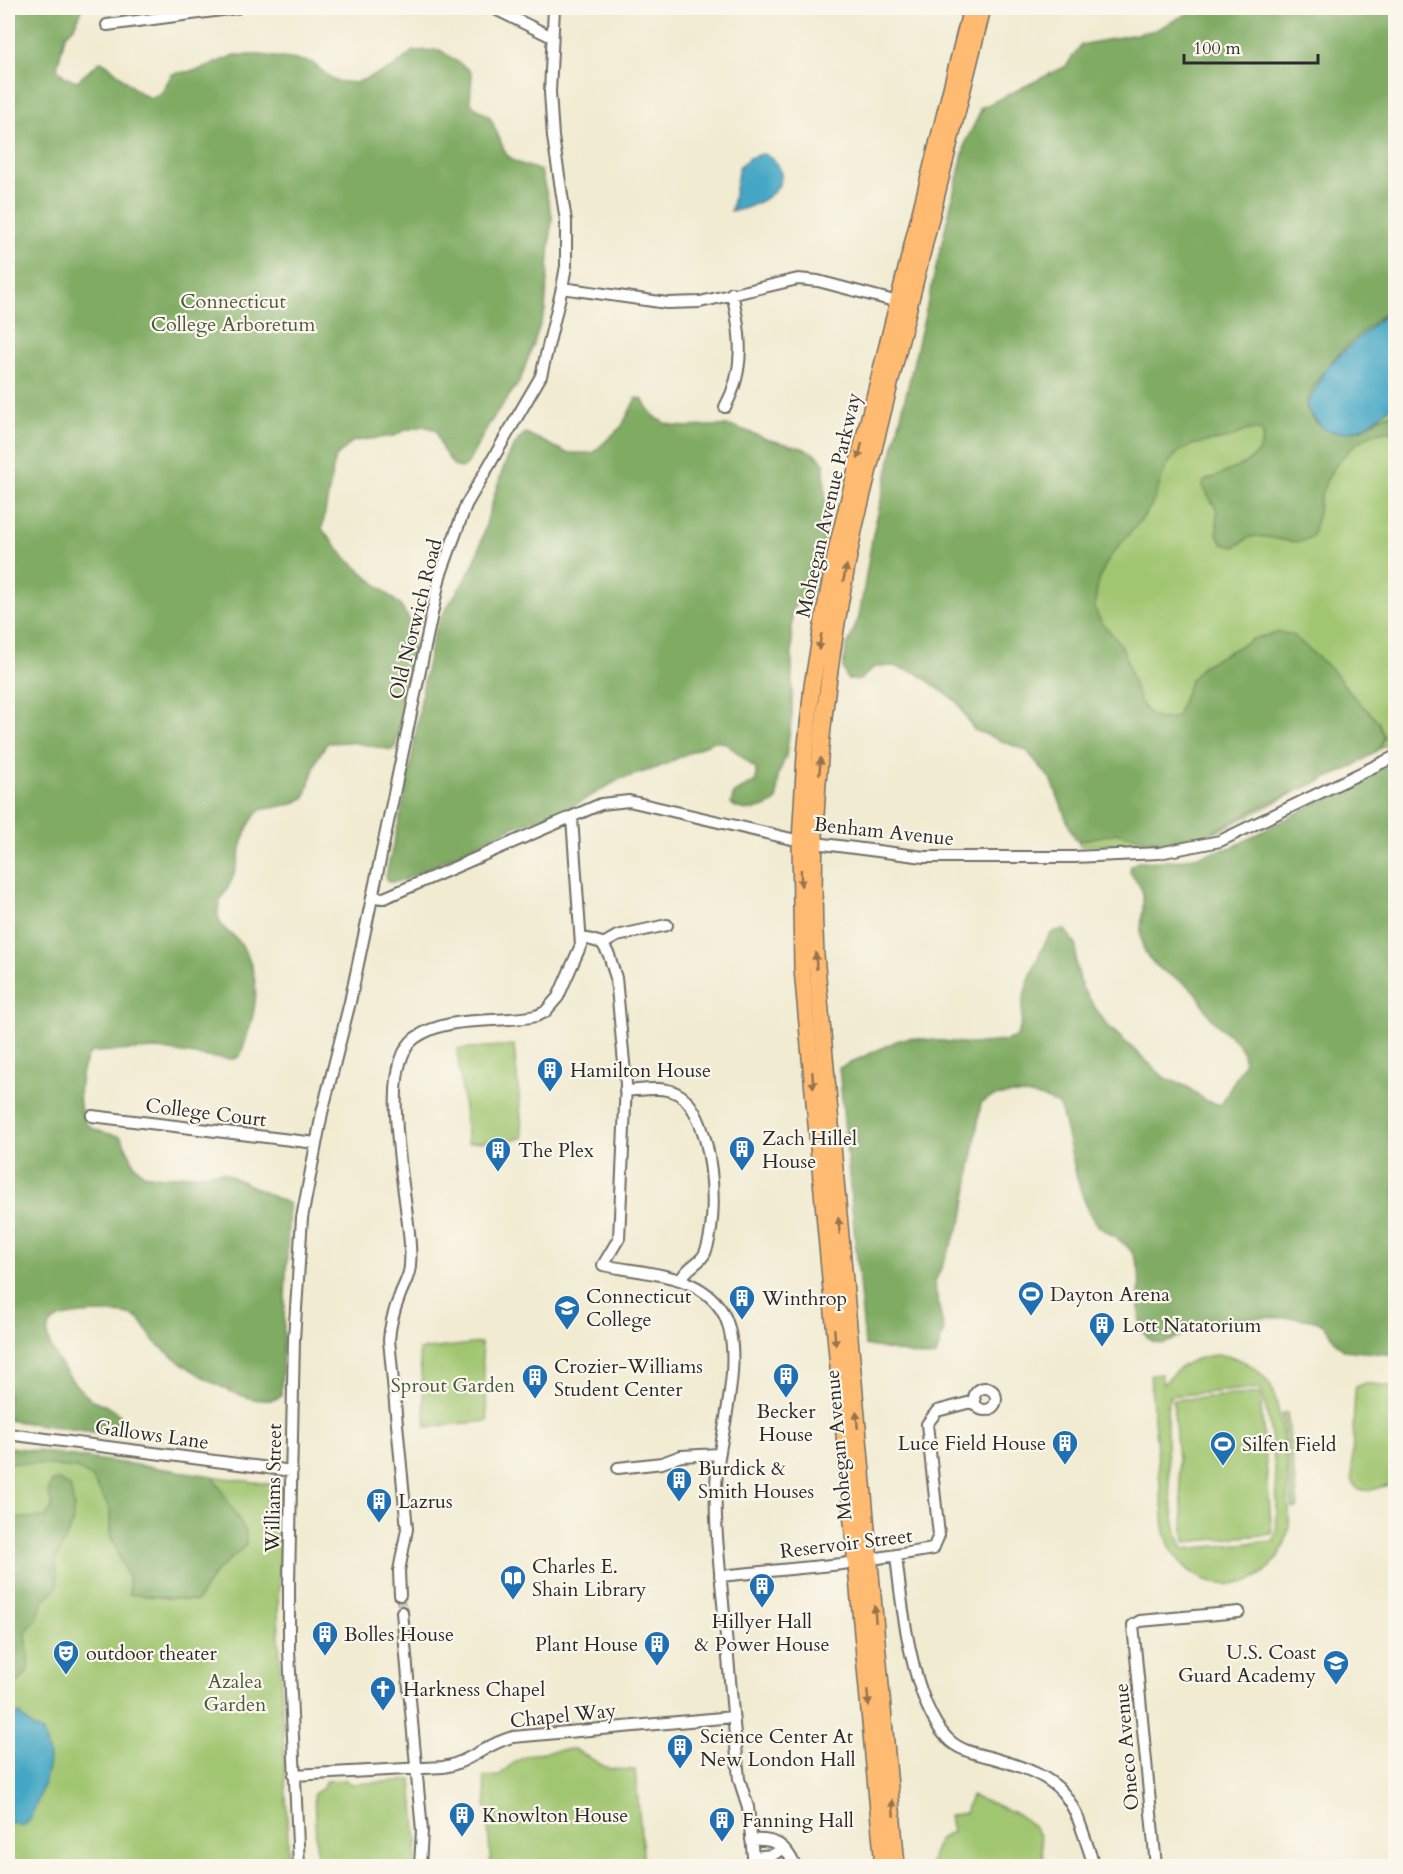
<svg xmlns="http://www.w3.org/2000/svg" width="1403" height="1874" font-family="Cardo,serif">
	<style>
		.green { fill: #a1c671; stroke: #66784e; stroke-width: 1.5; fill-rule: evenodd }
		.forest { fill: #80ab63; stroke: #566b47; stroke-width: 1.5 }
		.water { fill: #45a7c5; stroke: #386978; stroke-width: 1.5 }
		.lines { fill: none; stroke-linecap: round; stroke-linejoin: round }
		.minor-tunnel { stroke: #c9c5b0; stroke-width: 10; stroke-dasharray: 10 5; stroke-linecap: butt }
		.minor-casing { stroke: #706e65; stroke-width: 14 }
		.highway-casing { stroke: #706e65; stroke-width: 18 }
		.minor { stroke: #fff; stroke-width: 10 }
		.highway { stroke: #ffbb71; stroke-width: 15 }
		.oneway { fill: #95734e }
		.labels { text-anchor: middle; stroke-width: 4.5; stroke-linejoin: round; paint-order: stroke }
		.park-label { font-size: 20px; fill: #4e5a40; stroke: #fbf7ec }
		.street-label { font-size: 20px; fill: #2b2b2b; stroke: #fbf7ec }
		.poi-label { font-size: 20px; fill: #2b2b2b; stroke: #fbf7ec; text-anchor: start }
	</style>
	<rect width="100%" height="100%" fill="#fbf7ec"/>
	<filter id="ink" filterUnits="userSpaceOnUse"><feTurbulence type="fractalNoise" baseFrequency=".0167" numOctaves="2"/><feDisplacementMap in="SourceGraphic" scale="12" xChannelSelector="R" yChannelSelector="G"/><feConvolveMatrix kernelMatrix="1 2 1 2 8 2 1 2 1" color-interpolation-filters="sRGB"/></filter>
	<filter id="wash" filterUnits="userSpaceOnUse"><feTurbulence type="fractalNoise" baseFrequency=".008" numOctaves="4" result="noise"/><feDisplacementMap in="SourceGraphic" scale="24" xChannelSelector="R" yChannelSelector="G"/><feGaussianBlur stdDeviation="1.35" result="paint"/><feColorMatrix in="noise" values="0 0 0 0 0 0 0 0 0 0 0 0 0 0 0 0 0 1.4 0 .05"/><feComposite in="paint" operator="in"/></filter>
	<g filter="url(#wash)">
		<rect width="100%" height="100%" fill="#f1ebd1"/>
		<path class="green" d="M1395 8V741L1219 831 1180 840 1080 846 1053 777 880 512 980 108 1067 71Z
			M514 1045 523 1138 468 1143 457 1049Z
			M481 1343 488 1421 426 1427 419 1350Z
			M1221 1355C1241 1358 1259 1367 1270 1385 1282 1403 1290 1500 1289 1525 1288 1535 1285 1546 1279 1555 1246 1608 1173 1584 1164 1527L1150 1375 1161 1374 1163 1385C1178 1365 1196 1355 1221 1355ZM1259 1388C1272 1410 1282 1516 1274 1541L1183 1549C1170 1527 1162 1419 1170 1396Z
			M1364 1383 1395 1387V1483L1371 1490H1359C1357 1488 1354 1485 1353 1482 1351 1477 1354 1394 1356 1387Z
			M1260 1393 1272 1534 1185 1542 1173 1400Z
			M1287 1413 1298 1508 1293 1509 1282 1414Z
			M8 1447 282 1486 278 1611 289 1866H8Z
			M574 1749 609 1769 635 1770 644 1866H491L484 1777 499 1776C523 1750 541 1752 574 1749Z
			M346 1780 351 1784 412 1780 417 1841 415 1866H317L314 1794 323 1788 326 1781Z
			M971 1796C993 1805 1027 1812 1039 1835 1044 1846 1040 1857 1047 1866H929L939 1839 952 1832 949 1816 965 1813Z"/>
		<path class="forest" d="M8 8H83L74 27 65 36 57 68 65 77 77 81 101 61C120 70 130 92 152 98L162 92 172 74 198 70 235 55H261L311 62 335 81 355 83 393 68 413 51 440 50 469 70 472 76 470 101 473 106 490 117 506 154 516 162 541 171 552 216 545 311 520 381 489 424 467 465 461 468 454 466 442 449 436 430 424 426 405 430 394 436 353 441 335 458 322 529 346 558 399 604 413 625V650L396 745 392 750 351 742 327 743 317 759 305 797 293 804 260 810C241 829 242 853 233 877 228 891 214 903 219 919 221 930 234 934 240 943 266 982 255 1016 240 1056L234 1059 214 1058 158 1049 92 1052C78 1063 75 1108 86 1123 93 1132 111 1133 121 1137L135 1165 143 1174 162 1177 222 1172 289 1204 281 1396C252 1415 178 1363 156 1343 147 1335 145 1320 133 1316 119 1311 64 1312 53 1322 45 1329 47 1339 51 1347 57 1361 75 1386 86 1395 98 1405 115 1406 124 1420L99 1433 8 1420Z
			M1198 8H1395V305C1367 326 1312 371 1306 407L1317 424C1335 430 1352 436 1369 425 1379 418 1383 415 1395 413V431C1361 428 1330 465 1321 495 1317 508 1318 524 1312 536 1295 551 1271 532 1251 537 1245 539 1240 544 1235 547L1223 544 1217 534V510L1203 487 1204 481C1225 471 1266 464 1263 432 1250 425 1241 434 1229 438 1211 443 1192 440 1177 454 1160 469 1161 488 1151 506 1128 543 1099 552 1095 603 1094 622 1115 633 1123 649 1133 671 1136 734 1177 716L1190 681 1202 666 1253 639 1280 632 1293 635 1335 673 1351 694 1378 721 1384 737 1380 748 1353 767 1261 806 1205 836 1168 843 1117 833 1080 841 1075 838 1069 826 1052 781 1027 751 974 730 957 702 917 673 893 666 874 667 860 680 847 679 843 668 846 649 859 617 873 534 966 141 983 107 1066 66 1081 45 1156 30Z
			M636 398 642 399C663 438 690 424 727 426 741 427 753 434 766 439 785 445 811 445 824 463L826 534 814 589C808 599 796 600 792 611V715L786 756 778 775 777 800C766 810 743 814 731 804L734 793 756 781V769L726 743 714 741 657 768 620 779 570 808 514 827 402 881 389 882 386 877C392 844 403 812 408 779 417 733 422 679 434 635 442 608 463 588 474 563 486 535 501 447 526 433L567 453H593L622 426Z
			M1383 768 1396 771 1395 1355 1344 1350C1333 1344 1332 1329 1320 1323 1305 1314 1222 1318 1204 1323 1189 1328 1178 1339 1163 1344L1151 1341C1130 1323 1144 1289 1138 1266 1129 1234 1103 1240 1090 1214 1074 1181 1071 1143 1060 1108 1048 1092 996 1089 981 1103L963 1218 934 1284 944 1330 936 1356 925 1357 865 1345 839 1068 899 1040 911 1038 973 1044 1005 1041 1016 1037C1025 1024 1020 1010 1024 996 1027 983 1041 948 1049 936 1053 931 1059 929 1065 930L1076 945V964L1082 988 1107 1025 1165 1078 1188 1087 1204 1100 1221 1105 1243 1065C1248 1043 1223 1033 1211 1018 1205 1010 1201 998 1194 991 1181 978 1161 974 1149 958 1134 938 1145 918 1143 895 1142 885 1134 880 1130 872L1131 866 1137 862 1182 860 1233 847Z
			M8 1447 213 1476 246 1532V1545L215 1573 197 1601 129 1594V1581L110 1534V1510L92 1478 78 1469 41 1464 8 1463Z
			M58 1480 70 1487 74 1506 72 1525 56 1560 58 1587 44 1599 38 1617 26 1632 29 1670 12 1690 8 1708V1519L46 1517 52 1506C49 1496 46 1491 52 1482Z"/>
		<path class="water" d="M762 154C769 155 774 158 777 164 795 189 751 210 731 211L739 167 749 158Z
			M1395 305V402C1376 421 1352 441 1322 428L1306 407 1327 367Z
			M8 1714H19L34 1728 43 1732C45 1741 49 1751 49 1760 48 1773 33 1822 22 1826L8 1821Z"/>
	</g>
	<g filter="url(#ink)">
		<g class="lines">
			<path class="minor-tunnel" d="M400 1595 402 1612"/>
			<g class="minor-casing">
				<path id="minor" d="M493 8 552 37
					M107 25 237 8
					M562 288 667 303 700 302 798 279 818 281 898 302
					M725 407C746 369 741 333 732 293
					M372 897 384 898 601 804 629 801 800 841 924 857H1074L1159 853 1220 841 1396 756
					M581 937 602 943 609 955 616 978 626 1084 619 1238 603 1265C643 1274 698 1272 722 1311 746 1351 722 1427 717 1471 713 1515 719 1559 723 1603 728 1662 734 1720 739 1779L748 1807 754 1866
					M603 944 617 936 667 925
					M625 1091C642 1090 665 1085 680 1095 714 1118 720 1218 705 1253 700 1264 686 1267 681 1280
					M92 1116 316 1143
					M974 1399a11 11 0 1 1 22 0a11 11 0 1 1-22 0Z
					M8 1434 292 1471
					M618 1468 662 1463 681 1456 719 1454
					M896 1555C901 1603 912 1702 947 1738 959 1751 977 1754 993 1758 1069 1780 1071 1794 1094 1866
					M720 1576 842 1564 933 1549 939 1535 927 1424 937 1411 975 1401
					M400 1595 399 1571 407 1529 389 1340C390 1324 394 1310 400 1295 403 1286 410 1276 410 1265 415 1218 372 1070 415 1038 449 1014 497 1024 536 1016L545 1012 558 997 581 945 572 818
					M402 1612 422 1831 420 1866
					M294 1775 443 1767C469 1763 487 1743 513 1737L733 1717
					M751 1840C775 1838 786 1845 795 1866
					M753 1857 773 1855 783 1848
					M299 1866 289 1650V1583L294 1339 302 1218 322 1113 350 1002 440 576 466 505 541 376 562 288 566 266V221L553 137 550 92 554 8
					M1156 1866 1133 1625 1140 1621 1239 1612"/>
			</g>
			<g class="highway-casing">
				<path id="highway" d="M883 1866 802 969 800 841 805 755 812 686 825 608 838 542 971 8
					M897 1866 816 955C808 812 826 666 855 526L983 8"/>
			</g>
			<use href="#minor" class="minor"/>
			<use href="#highway" class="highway"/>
		</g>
		<defs><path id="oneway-solid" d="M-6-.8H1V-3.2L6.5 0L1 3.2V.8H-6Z" transform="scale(1.5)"/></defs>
		<g class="oneway">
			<use href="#oneway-solid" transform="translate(860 451) rotate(104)"/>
			<use href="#oneway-solid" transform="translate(845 573) rotate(-78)"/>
			<use href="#oneway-solid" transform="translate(820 642) rotate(100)"/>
			<use href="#oneway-solid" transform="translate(820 766) rotate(-86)"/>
			<use href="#oneway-solid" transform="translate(801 878) rotate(89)"/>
			<use href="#oneway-solid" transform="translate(816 961) rotate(-94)"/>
			<use href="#oneway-solid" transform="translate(813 1080) rotate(85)"/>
			<use href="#oneway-solid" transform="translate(839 1226) rotate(-95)"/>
			<use href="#oneway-solid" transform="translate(835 1337) rotate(85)"/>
			<use href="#oneway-solid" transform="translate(857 1420) rotate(-95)"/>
			<use href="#oneway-solid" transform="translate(875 1614) rotate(-94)"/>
			<use href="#oneway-solid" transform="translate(868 1698) rotate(85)"/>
			<use href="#oneway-solid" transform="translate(893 1808) rotate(-95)"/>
		</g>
	</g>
	<defs>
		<g id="building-pin" transform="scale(1.35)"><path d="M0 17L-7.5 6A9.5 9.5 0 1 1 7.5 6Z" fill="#1f6fb2" stroke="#fbf7ec"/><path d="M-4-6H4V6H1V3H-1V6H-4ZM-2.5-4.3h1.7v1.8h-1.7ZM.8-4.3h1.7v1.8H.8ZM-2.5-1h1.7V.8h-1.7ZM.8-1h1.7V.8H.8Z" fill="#fff"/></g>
		<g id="stadium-pin" transform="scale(1.35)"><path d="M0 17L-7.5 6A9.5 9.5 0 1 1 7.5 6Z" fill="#1f6fb2" stroke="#fbf7ec"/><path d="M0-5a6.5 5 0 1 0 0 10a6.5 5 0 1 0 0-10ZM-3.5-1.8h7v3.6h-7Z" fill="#fff"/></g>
		<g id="university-pin" transform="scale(1.35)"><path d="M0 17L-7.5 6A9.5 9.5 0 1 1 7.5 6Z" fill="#1f6fb2" stroke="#fbf7ec"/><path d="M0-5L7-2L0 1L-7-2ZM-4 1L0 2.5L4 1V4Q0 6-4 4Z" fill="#fff"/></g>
		<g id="library-pin" transform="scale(1.35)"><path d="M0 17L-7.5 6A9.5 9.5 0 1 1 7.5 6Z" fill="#1f6fb2" stroke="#fbf7ec"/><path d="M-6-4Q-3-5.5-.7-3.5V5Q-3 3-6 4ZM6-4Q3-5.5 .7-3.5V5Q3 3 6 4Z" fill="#fff"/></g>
		<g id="theatre-pin" transform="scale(1.35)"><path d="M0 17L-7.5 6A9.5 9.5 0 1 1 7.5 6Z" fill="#1f6fb2" stroke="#fbf7ec"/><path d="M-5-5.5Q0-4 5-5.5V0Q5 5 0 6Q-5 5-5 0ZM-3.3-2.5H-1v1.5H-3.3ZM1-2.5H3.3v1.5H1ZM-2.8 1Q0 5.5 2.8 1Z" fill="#fff"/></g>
		<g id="church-pin" transform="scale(1.35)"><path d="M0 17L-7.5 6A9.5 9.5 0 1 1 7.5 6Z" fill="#1f6fb2" stroke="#fbf7ec"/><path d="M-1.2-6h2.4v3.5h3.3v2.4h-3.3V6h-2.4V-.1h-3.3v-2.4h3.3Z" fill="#fff"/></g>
	</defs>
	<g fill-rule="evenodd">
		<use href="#building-pin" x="550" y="1070"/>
		<use href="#building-pin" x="742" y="1149"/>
		<use href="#building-pin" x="498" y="1150"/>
		<use href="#stadium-pin" x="1031" y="1294"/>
		<use href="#building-pin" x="742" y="1298"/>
		<use href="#university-pin" x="567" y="1308"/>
		<use href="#building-pin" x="1102" y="1325"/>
		<use href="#building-pin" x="786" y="1376"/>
		<use href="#building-pin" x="535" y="1377"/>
		<use href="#building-pin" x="1065" y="1443"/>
		<use href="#stadium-pin" x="1223" y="1444"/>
		<use href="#building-pin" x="679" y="1480"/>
		<use href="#building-pin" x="379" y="1501"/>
		<use href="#library-pin" x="513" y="1578"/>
		<use href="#building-pin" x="762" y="1586"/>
		<use href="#building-pin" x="325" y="1634"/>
		<use href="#building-pin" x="657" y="1644"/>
		<use href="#theatre-pin" x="66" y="1653"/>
		<use href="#university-pin" x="1336" y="1663"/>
		<use href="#church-pin" x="383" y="1689"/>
		<use href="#building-pin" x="680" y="1747"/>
		<use href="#building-pin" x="462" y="1815"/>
		<use href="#building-pin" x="722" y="1820"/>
	</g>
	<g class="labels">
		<g class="park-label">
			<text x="233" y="308">Connecticut<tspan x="233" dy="23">College Arboretum</tspan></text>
			<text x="453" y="1392">Sprout Garden</text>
			<text x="235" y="1688">Azalea<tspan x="235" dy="23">Garden</tspan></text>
		</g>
		<g class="street-label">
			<text transform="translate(828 505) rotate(-77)" y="7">Mohegan Avenue Parkway</text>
			<text transform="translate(415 619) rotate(-76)" y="7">Old Norwich Road</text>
			<text transform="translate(884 831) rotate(6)" y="7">Benham Avenue</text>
			<text transform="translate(206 1112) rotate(7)" y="7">College Court</text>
			<text transform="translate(152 1434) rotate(8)" y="7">Gallows Lane</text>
			<text transform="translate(838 1445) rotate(-95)" y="7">Mohegan Avenue</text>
			<text transform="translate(273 1488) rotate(-89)" y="7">Williams Street</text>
			<text transform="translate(846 1543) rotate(-7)" y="7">Reservoir Street</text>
			<text transform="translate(563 1715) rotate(-6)" y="7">Chapel Way</text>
			<text transform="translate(1126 1747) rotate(-95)" y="7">Oneco Avenue</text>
		</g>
		<g class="poi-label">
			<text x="570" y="1077">Hamilton House</text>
			<text x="762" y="1145">Zach Hillel<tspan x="762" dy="23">House</tspan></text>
			<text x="518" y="1157">The Plex</text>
			<text x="1050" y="1301">Dayton Arena</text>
			<text x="586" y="1303">Connecticut<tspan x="586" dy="23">College</tspan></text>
			<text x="762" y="1305">Winthrop</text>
			<text x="1122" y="1332">Lott Natatorium</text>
			<text x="554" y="1373">Crozier-Williams<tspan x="554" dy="23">Student Center</tspan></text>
			<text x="786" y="1418" text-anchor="middle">Becker<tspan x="786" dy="23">House</tspan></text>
			<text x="1046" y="1450" text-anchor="end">Luce Field House</text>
			<text x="1242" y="1451">Silfen Field</text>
			<text x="698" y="1475">Burdick &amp;<tspan x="698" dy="23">Smith Houses</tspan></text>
			<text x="398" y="1508">Lazrus</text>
			<text x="532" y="1573">Charles E.<tspan x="532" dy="23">Shain Library</tspan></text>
			<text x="762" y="1628" text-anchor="middle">Hillyer Hall<tspan x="762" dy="23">&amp; Power House</tspan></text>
			<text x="344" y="1641">Bolles House</text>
			<text x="638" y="1651" text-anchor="end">Plant House</text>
			<text x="1316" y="1659" text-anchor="end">U.S. Coast<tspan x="1316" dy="23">Guard Academy</tspan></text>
			<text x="86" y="1660">outdoor theater</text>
			<text x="403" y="1696">Harkness Chapel</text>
			<text x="700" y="1743">Science Center At<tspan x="700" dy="23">New London Hall</tspan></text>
			<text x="482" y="1822">Knowlton House</text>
			<text x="742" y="1827">Fanning Hall</text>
		</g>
	</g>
	<rect width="1403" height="1874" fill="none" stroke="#fbf7ec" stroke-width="30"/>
	<path d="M1184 54v9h134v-9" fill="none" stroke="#2b2b2b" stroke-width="3"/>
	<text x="1193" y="54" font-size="18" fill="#2b2b2b" stroke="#fbf7ec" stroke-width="4.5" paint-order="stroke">100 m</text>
</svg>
